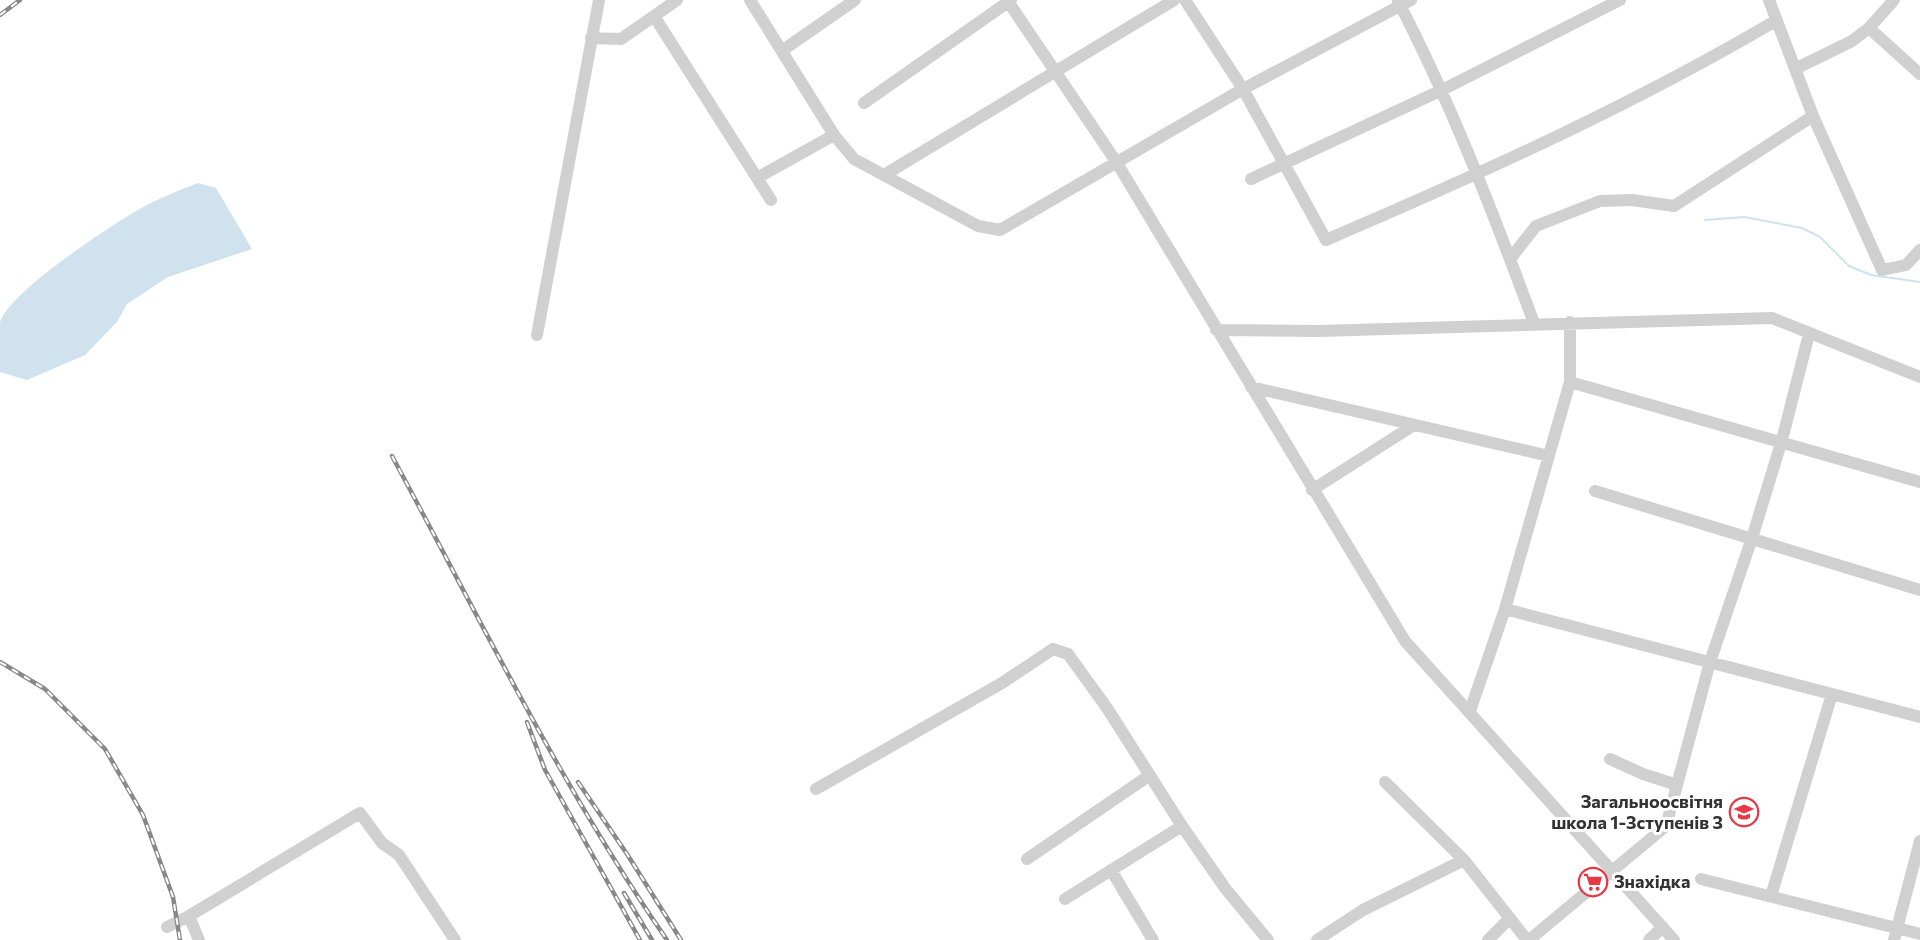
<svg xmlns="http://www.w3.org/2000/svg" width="1920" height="940" font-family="Commissioner,sans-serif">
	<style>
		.water { fill: #cfe2ee }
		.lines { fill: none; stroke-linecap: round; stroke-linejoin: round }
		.stream { stroke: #cfe2ee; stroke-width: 2 }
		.minor { stroke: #d0d0d0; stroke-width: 12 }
		.rail-casing { stroke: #888; stroke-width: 4.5 }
		.rail { stroke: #fff; stroke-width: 2; stroke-dasharray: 7; stroke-linecap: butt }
		.labels { text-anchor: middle; stroke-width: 6; stroke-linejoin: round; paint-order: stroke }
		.poi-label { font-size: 18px; font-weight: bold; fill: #333; stroke: #fff; text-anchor: end }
	</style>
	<rect width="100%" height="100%" fill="#fff"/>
	<path class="water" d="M198 183 216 188 252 249 168 277 127 304 117 322 85 355 27 380 0 372C0 360 0 332 0 322 12 290 101 233 131 214 152 201 175 192 198 183Z"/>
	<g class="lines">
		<path class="stream" d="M1705 220 1744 217 1802 228 1820 237 1849 266 1871 275 1920 282"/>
		<path class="minor" d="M750 0 834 135 854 159 978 226 1000 230 1243 89 1411 0
			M1007 0 1117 163 1405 641 1674 940
			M1185 0 1243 89 1326 240C1480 174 1633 105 1777 20
			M1769 0 1813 116 1882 270 1906 265 1920 250
			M1398 1C1452 105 1493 213 1534 323
			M654 16 771 200
			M1869 28 1920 74
			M591 38 621 39 677 0
			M783 50 855 0
			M1795 69 1852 41 1869 28 1894 0
			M864 103 1011 0
			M884 175 1174 0
			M757 178 834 135
			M1251 179 1442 90 1620 0
			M1510 259 1536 226 1600 201 1632 200 1674 206 1813 116
			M1216 330 1318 331 1772 318 1920 377
			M537 335 599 0
			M1570 382 1920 482
			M1251 387 1549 456
			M1312 490 1414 425
			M1595 491 1920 590
			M1505 609 1920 717
			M1470 711 1505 609 1570 382V322
			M1610 759 1643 774 1677 785
			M1385 782 1464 860 1527 940
			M816 789 1002 683 1053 649 1068 654 1107 708 1182 826 1225 888 1268 940
			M1027 859 1150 775
			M1111 870 1153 940
			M1701 879 1920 934
			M1771 896 1832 694
			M1065 899 1182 826
			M189 916 360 813 382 843 399 855 455 940
			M167 927 189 916 199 940
			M1317 940 1363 910 1464 860
			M1488 940 1510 918
			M1529 940 1666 826 1710 662 1752 538 1782 440 1809 334
			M1649 940 1663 927
			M1894 940 1920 841"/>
		<g class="rail-casing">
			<path id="rail" d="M0 15 20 0
				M392 456C480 619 562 788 667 940
				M0 662 45 689 105 749 143 815 173 897 180 940
				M527 722 545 770 640 940
				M578 782 627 854 681 940
				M624 893 652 940"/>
		</g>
		<use href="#rail" class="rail"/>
	</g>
	<defs>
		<g id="school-ring" transform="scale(1.5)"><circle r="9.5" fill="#fff" stroke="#e63946" stroke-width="1.5"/><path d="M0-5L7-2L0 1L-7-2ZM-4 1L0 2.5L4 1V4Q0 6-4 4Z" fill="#e63946"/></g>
		<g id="supermarket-ring" transform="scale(1.5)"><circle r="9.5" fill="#fff" stroke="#e63946" stroke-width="1.5"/><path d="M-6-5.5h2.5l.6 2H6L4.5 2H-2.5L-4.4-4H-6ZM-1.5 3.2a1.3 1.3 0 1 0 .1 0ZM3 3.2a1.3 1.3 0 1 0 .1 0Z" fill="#e63946"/></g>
	</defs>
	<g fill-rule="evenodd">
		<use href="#school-ring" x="1744" y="812"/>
		<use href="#supermarket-ring" x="1593" y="882"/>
	</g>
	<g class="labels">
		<g class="poi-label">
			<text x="1723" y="808">Загальноосвiтня<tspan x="1723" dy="21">школа 1-3ступенiв 3</tspan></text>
			<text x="1614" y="888" text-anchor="start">Знахідка</text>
		</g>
	</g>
</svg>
